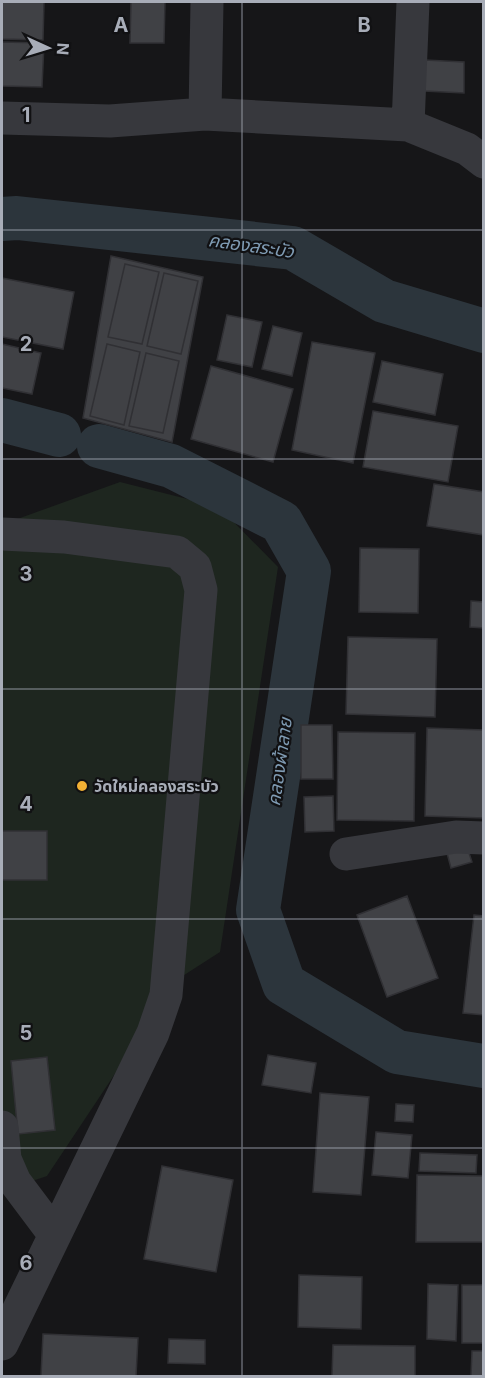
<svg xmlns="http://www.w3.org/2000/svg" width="485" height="1378" font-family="Inter,'Noto Sans Thai',sans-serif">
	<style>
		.green { fill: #1e261f }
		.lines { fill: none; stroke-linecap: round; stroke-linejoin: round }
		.canal { stroke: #2c353c; stroke-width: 44 }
		.building { fill: #404145; stroke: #303034; stroke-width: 1.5 }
		.minor { stroke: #37383d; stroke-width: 33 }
		.grid { fill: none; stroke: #a8adb8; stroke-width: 1.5; stroke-opacity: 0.55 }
		.poi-dot { fill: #f2b134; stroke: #111113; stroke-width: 2 }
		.labels { text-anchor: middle; stroke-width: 4.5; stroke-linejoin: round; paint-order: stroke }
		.poi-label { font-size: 16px; font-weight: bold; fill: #a8adb8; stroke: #111113; text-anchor: start }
		.water-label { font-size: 18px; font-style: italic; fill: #7f9bb3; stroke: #111113 }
		.grid-label { font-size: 20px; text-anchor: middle; font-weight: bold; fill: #a8adb8; stroke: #111113; stroke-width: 4.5; stroke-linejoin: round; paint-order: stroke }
	</style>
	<rect width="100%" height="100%" fill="#161618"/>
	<path class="green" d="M120 482 219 507 278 567 220 952 178 979 47 1176 2 1191V522H9Z"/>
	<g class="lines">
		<path class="canal" d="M2 219 17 218 293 248 384 301 484 331
			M2 420 59 435
			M99 446 171 466 281 522 309 571 258 910 284 984 397 1052 484 1066"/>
	</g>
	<path class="building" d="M2 2H44L43 40 2 39Z
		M131 2H165L164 43H130Z
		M2 42 44 43 42 87 2 86Z
		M425 60 464 62V93L424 91Z
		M111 256 203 277 172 442 83 418Z
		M125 264 159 272 142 344 108 337Z
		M164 273 198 281 181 354 147 346Z
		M2 278 74 292 63 349 2 337Z
		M227 315 262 322 252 367 217 360Z
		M273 326 302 333 292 376 262 369Z
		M312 342 375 353 353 463 292 450Z
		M2 344 41 353 32 394 2 388Z
		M107 344 140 352 124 425 90 416Z
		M146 353 179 361 163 433 129 426Z
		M382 361 443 374 435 415 373 402Z
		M211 366 293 389 273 462 191 439Z
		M373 411 458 426 448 482 363 467Z
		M434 484 484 492V535L427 526Z
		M360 548 419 549 418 613 359 612Z
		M471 601 484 602V628L470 627Z
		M348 637 437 639 435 717 346 714Z
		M301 725H332L333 779H301Z
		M427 728 484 730V818L425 816Z
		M338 732 415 733 414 821 337 820Z
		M333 796 334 831 305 832 304 797Z
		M2 831H47V880H2Z
		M467 847 472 862 451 868 447 853Z
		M407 896 438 978 387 997 357 915Z
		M474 915 484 916V1015L463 1013Z
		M268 1055 316 1063 311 1093 262 1085Z
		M47 1057 55 1130 18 1134 11 1061Z
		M320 1093 369 1097 361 1195 313 1192Z
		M396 1104 414 1105 413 1122 395 1121Z
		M376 1132 412 1135 408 1178 372 1175Z
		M420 1153 477 1155 476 1173 419 1171Z
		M162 1166 233 1180 216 1272 144 1259Z
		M417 1175 484 1176V1242H416Z
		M299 1275 362 1277 361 1329 298 1327Z
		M428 1284 458 1285 456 1341 427 1339Z
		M462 1285H484V1343H462Z
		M43 1334 138 1338 136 1376H41Z
		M169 1339 205 1340V1364L168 1363Z
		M333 1345 415 1346V1376H332Z
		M472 1351H484V1376H471Z"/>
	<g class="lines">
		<path class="minor" d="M205 114 207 2
			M2 118 110 121 205 114 408 125 467 149 484 162
			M408 125 413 2
			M2 534 64 537 177 552 195 567 201 590 166 995 153 1033 2 1344
			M346 854 456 837 484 838
			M2 1127 5 1159 15 1182 54 1234"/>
	</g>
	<path class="grid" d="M242 2V1376M2 230H484M2 459H484M2 689H484M2 919H484M2 1148H484"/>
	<circle class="poi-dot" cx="82" cy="786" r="6"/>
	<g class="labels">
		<g class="poi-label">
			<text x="94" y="792">วัดใหม่คลองสระบัว</text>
		</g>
		<g class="water-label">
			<text transform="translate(251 246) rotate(8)" y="6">คลองสระบัว</text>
			<text transform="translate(280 762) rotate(-82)" y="6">คลองผ้าลาย</text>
		</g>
	</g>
	<g class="grid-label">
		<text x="121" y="32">A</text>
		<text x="364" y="32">B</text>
		<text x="26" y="122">1</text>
		<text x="26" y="351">2</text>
		<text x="26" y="581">3</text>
		<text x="26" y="811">4</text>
		<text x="26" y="1040">5</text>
		<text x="26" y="1270">6</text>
	</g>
	<rect width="485" height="1378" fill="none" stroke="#a8adb8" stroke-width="6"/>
	<g transform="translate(48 48) rotate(94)" stroke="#111113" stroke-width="4.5" paint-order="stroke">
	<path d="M0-4.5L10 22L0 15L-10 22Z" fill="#a8adb8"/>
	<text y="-9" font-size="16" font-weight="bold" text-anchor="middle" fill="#a8adb8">N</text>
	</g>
</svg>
